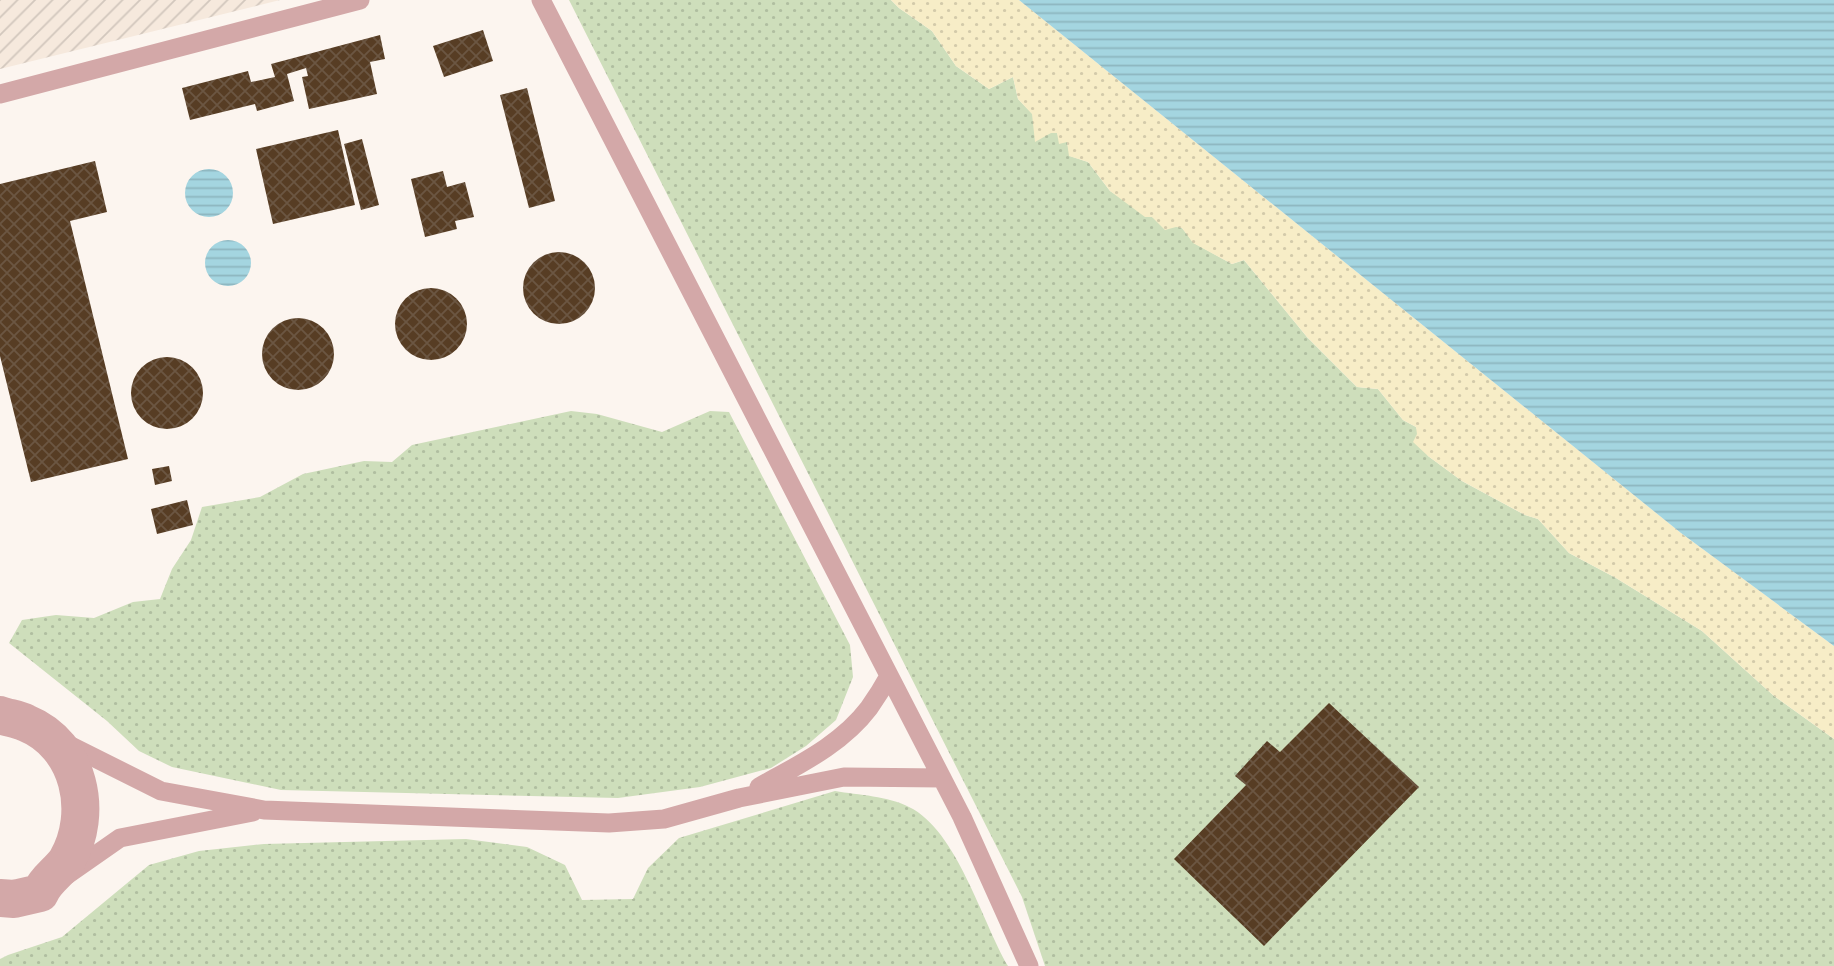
<svg xmlns="http://www.w3.org/2000/svg" width="1834" height="966" font-family="'DM Sans',sans-serif">
	<style>
		.industrial { fill: url(#industrial-furrows) }
		.grass { fill: url(#grass-dots) }
		.sand { fill: url(#sand-dots) }
		.water { fill: url(#water-rules) }
		.building { fill: url(#building-cross-hatch) }
		.lines { fill: none; stroke-linecap: round; stroke-linejoin: round }
		.lane { stroke: #d3a8a8; stroke-width: 19 }
		.street { stroke: #d3a8a8; stroke-width: 38 }
	</style>
	<defs>
		<pattern id="industrial-furrows" width="10" height="10" patternUnits="userSpaceOnUse" patternTransform="scale(1.75)"><rect width="10" height="10" fill="#f6e9dd"/><path d="M-1 1l2-2M0 10L10 0M9 11l2-2" fill="none" stroke="#d2c7bd"/></pattern>
		<pattern id="grass-dots" width="8" height="8" patternUnits="userSpaceOnUse" patternTransform="scale(1.75)"><rect width="8" height="8" fill="#cedebb"/><path d="M2 2h.1M6 6h.1" fill="none" stroke="#b0bea0" stroke-width="1.8" stroke-linecap="round"/></pattern>
		<pattern id="sand-dots" width="8" height="8" patternUnits="userSpaceOnUse" patternTransform="scale(1.75)"><rect width="8" height="8" fill="#f7edc7"/><path d="M2 2h.1M6 6h.1" fill="none" stroke="#d3caaa" stroke-width="1.8" stroke-linecap="round"/></pattern>
		<pattern id="water-rules" width="6" height="5" patternUnits="userSpaceOnUse" patternTransform="scale(1.75)"><rect width="6" height="5" fill="#a4d5e0"/><path d="M0 2.5h6" fill="none" stroke="#8db6bf"/></pattern>
		<pattern id="building-cross-hatch" width="8" height="8" patternUnits="userSpaceOnUse" patternTransform="scale(1.75)"><rect width="8" height="8" fill="#573d24"/><path d="M0 0l8 8M0 8l8-8" fill="none" stroke="#6b5642"/></pattern>
	</defs>
	<rect width="100%" height="100%" fill="#fcf5ef"/>
	<path class="industrial" d="M0 0H280L0 69Z"/>
	<path class="grass" d="M569 0H891L899 8 932 31 956 66 989 89 1013 77 1018 99 1051 133H1057L1059 138 1067 142 1070 156 1088 162 1110 191 1152 217 1182 228 1194 243 1232 264 1244 260 1307 337 1357 387 1378 389 1403 420 1416 427 1428 456 1462 481 1525 515 1538 519 1569 553 1616 578 1702 631 1774 696 1834 739V966H1045L1022 897Z
		M571 411 597 414 662 432 710 411 729 412 850 645 853 677 836 720 806 746 771 768 700 787 618 798 281 790 172 767 139 751 107 721 9 643 22 620 56 615 94 618 133 602 160 599 172 569 191 540 202 507 260 497 303 474 364 461 392 462 412 445Z
		M835 791C859 795 888 796 909 807 957 830 982 922 1008 966H0V959L8 955 62 937 149 865 199 851 264 844 466 839 527 847 565 865 582 900 633 899 648 868 679 838Z"/>
	<path class="sand" d="M891 0H1019L1681 533 1834 646V739L1774 696 1702 631 1616 578 1569 553 1538 519 1525 515 1462 481 1428 456 1413 442 1417 434 1416 427 1403 420 1378 389 1357 387 1307 337 1244 260 1232 264 1193 243 1182 228 1176 227 1165 230 1152 217H1145L1110 191 1088 162 1069 156 1067 142 1059 144 1057 133H1051L1035 142 1032 114 1018 99 1013 77 989 89 956 66 932 31 899 8Z"/>
	<path class="water" d="M1019 0H1834V646L1681 533Z
		M185 193a24 24 0 1 1 48 0a24 24 0 1 1-48 0Z
		M205 263a23 23 0 1 1 46 0a23 23 0 1 1-46 0Z"/>
	<path class="building" d="M483 30 493 61 444 77 433 46Z
		M380 35 385 59 370 62 377 94 309 109 302 77 308 76 306 68 287 74 294 101 257 111 255 104 190 120 182 88 248 71 251 82 275 77 271 64Z
		M527 88 555 201 529 208 500 95Z
		M338 130 355 205 273 224 256 149Z
		M362 139 379 205 361 210 344 144Z
		M95 161 107 212 70 221 128 459 31 482 0 356V184Z
		M443 171 447 187 465 182 474 217 455 221 457 229 425 237 411 179Z
		M523 288a36 36 0 1 1 72 0a36 36 0 1 1-72 0Z
		M395 324a36 36 0 1 1 72 0a36 36 0 1 1-72 0Z
		M262 354a36 36 0 1 1 72 0a36 36 0 1 1-72 0Z
		M131 393a36 36 0 1 1 72 0a36 36 0 1 1-72 0Z
		M169 466 172 481 155 485 152 469Z
		M187 500 193 525 157 534 151 509Z
		M1329 703 1419 787 1264 946 1174 859 1246 785 1235 776 1267 741 1280 752Z"/>
	<g class="lines">
		<path class="lane" d="M541 0 962 817 1029 966
			M0 94 360 0
			M65 743 161 791 264 810 609 823 664 819 739 798 844 777 942 778
			M759 787C798 765 841 745 869 708 876 698 883 687 889 676
			M67 875 120 838 253 812"/>
		<path class="street" d="M0 715C8 718 18 719 26 723 80 745 94 813 67 860 59 872 46 879 40 893L14 899 0 898"/>
	</g>
</svg>
